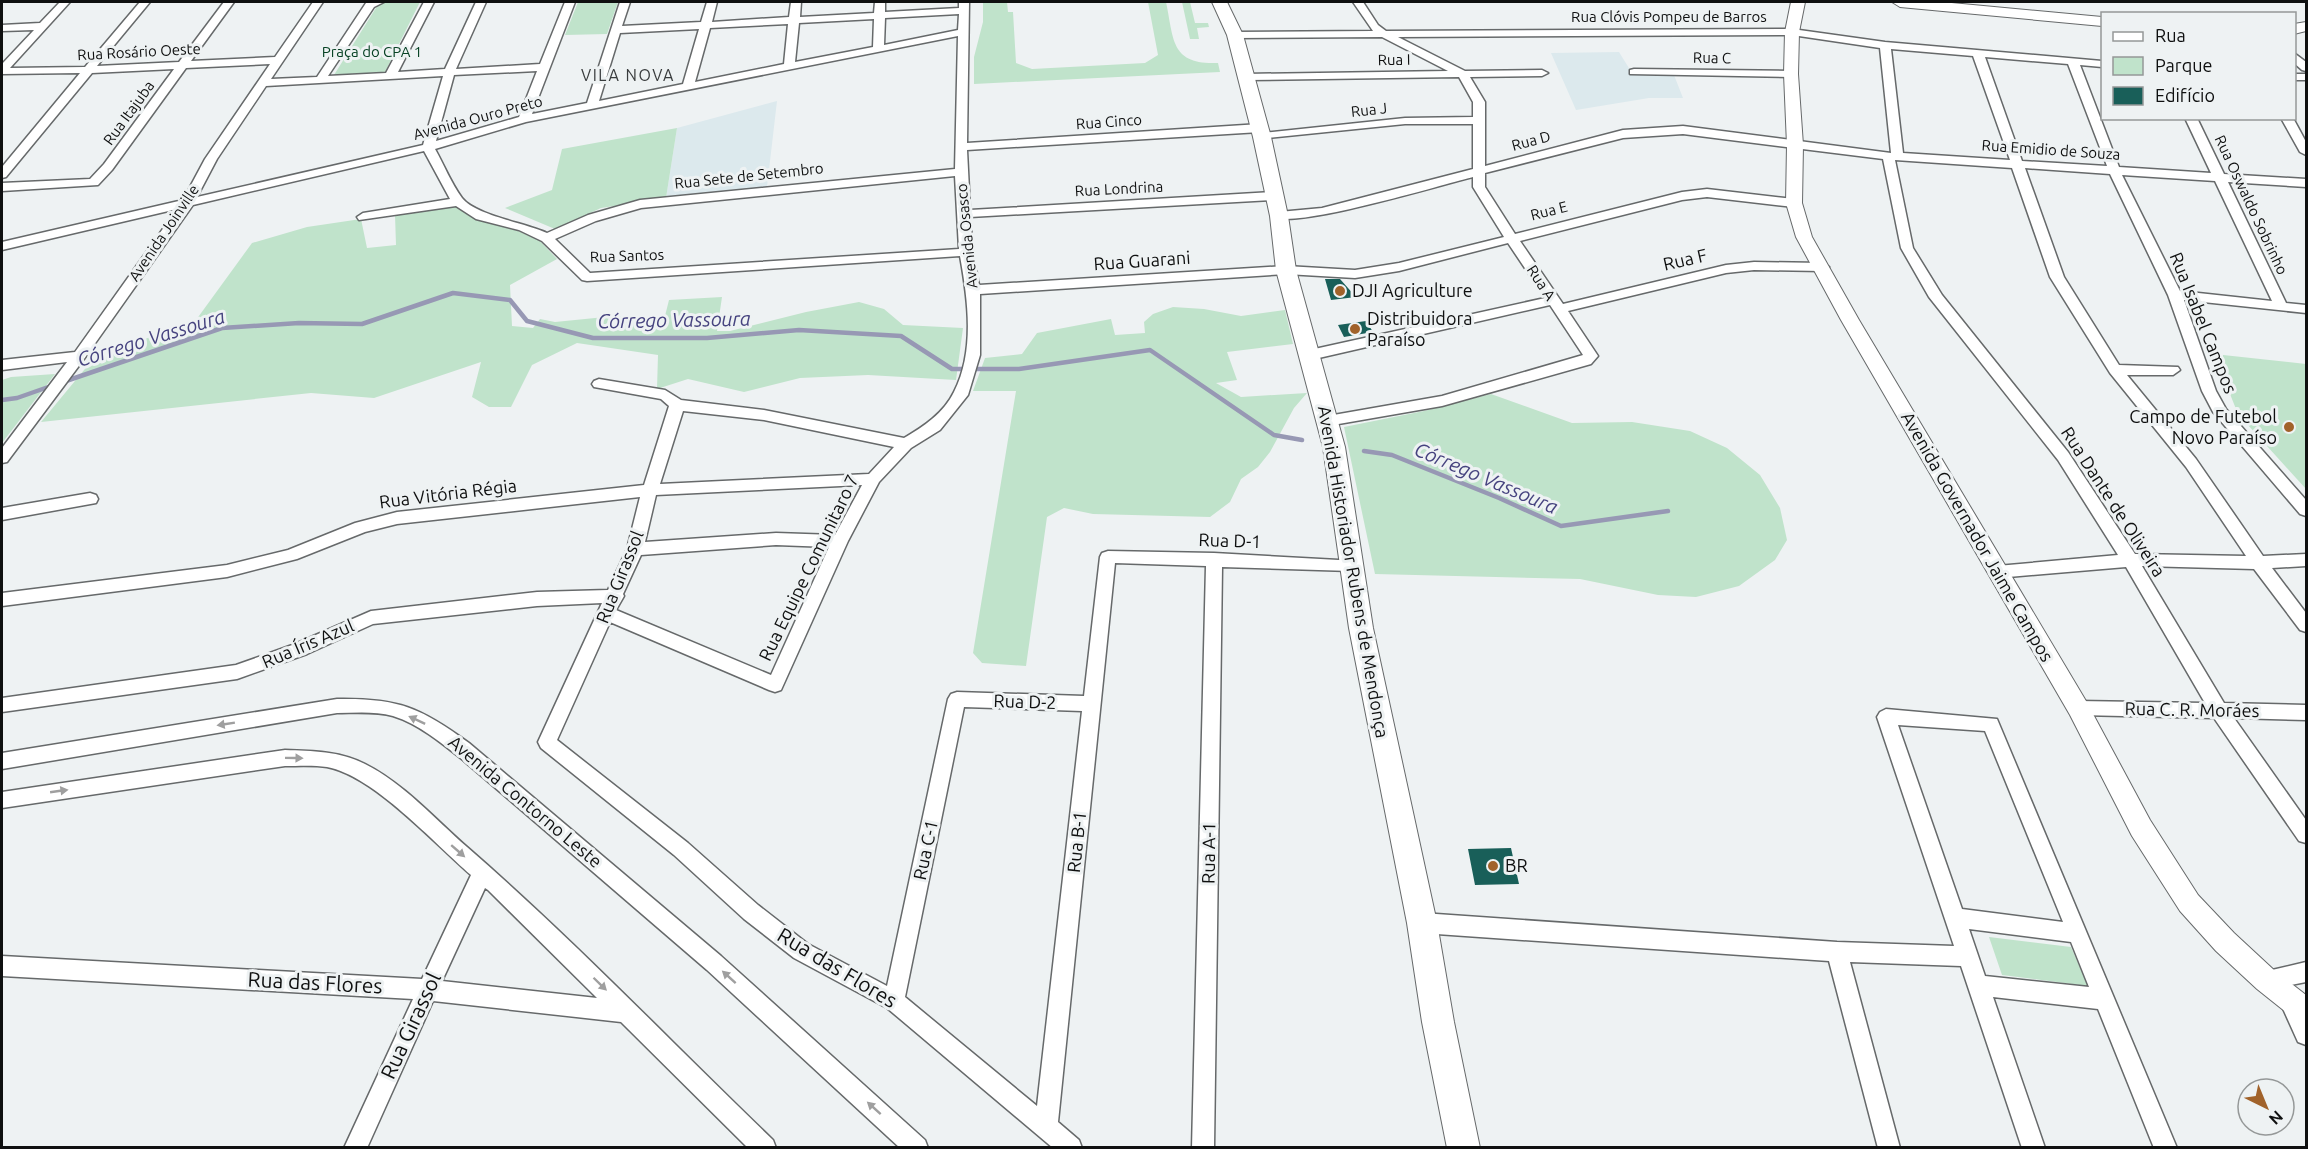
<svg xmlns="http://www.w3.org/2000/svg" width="2308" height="1149" font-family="Ubuntu,sans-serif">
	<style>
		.built { fill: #dce9ed }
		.green { fill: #c0e3cb }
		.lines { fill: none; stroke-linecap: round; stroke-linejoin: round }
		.stream { stroke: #9798b4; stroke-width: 4.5 }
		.building { fill: #195f59 }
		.minor-casing { stroke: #66696a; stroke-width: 3 }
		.tertiary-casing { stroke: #66696a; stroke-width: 2 }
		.secondary-casing { stroke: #66696a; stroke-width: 2 }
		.minor { fill: #fff; fill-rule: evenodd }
		.tertiary { fill: #fff; fill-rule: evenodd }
		.secondary { fill: #fff; fill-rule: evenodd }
		.oneway { fill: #9f9f9f }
		.poi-dot { fill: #a1622a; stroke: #eef2f3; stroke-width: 2 }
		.labels { text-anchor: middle; stroke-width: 6; stroke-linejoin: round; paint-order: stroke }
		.far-street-label { font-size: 15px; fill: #0f1010; stroke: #eef2f3 }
		.far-park-label { font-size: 15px; fill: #074224; stroke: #eef2f3 }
		.far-neighbourhood-label { font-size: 16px; letter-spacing: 1.5px; fill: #393c3d; stroke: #eef2f3 }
		.street-label { font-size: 18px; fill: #0f1010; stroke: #eef2f3 }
		.poi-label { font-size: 18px; fill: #0f1010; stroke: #eef2f3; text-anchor: start }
		.water-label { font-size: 20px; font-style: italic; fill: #46437f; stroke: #eef2f3 }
		.near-street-label { font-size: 21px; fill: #0f1010; stroke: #eef2f3 }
	</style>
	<rect width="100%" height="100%" fill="#eef2f3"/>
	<path class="built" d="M1619 52 1632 73 1674 75 1683 98H1649L1576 110 1551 53Z
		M777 101 767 187 666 198 677 128Z"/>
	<path class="green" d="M420 2 385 72 334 75 379 3Z
		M578 2H618L607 34 565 35Z
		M983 2H1007L1008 12H1013L1016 63 1032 69 1145 63 1158 55 1148 2H1166C1174 39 1170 65 1218 63L1220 72 974 84V57L983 22Z
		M1182 2H1190L1195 23H1208L1209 27 1197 28 1199 39H1190Z
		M677 128 666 198 601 208 555 229 505 208 552 190 562 149Z
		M455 206 475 219 518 231 540 241 557 259 510 285 512 326 533 328 540 319 555 322 615 316H665L669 300 722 297 717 331H730L806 312 859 302 884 309 903 325 963 328 956 380 868 375 800 378 744 392 688 379 657 389 658 355 577 343 532 365 511 407H489L472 397 481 362 374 398 311 393 41 422 94 358 196 320 252 243 307 227 361 219 367 248 396 245 395 215Z
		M1173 307 1204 309 1241 316 1285 310 1293 344 1227 352 1237 380 1216 383 1241 397 1307 393 1294 408 1270 452 1258 467 1241 479 1230 502 1210 517 1093 514 1064 508 1047 517 1026 666 982 663 973 653 1016 391H973L985 358 1022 354 1037 333 1111 319 1115 335 1145 333 1144 322 1153 314Z
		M2214 354 2306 364V489L2238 414Z
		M55 374 2 443V380L11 377Z
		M1491 394 1572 423 1632 422 1690 431 1727 448 1760 475 1780 508 1787 540 1775 560 1739 586 1696 597 1658 595 1580 579 1375 574 1344 427 1424 411Z
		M1989 937 2071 947 2088 986 2002 975Z"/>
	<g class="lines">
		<path class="stream" d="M63 382 222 328 299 323 362 324 453 293 510 300 527 321 593 338H707L799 330 901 336 952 369H1019L1150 350 1274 435 1302 440
			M2 400 17 398 54 385
			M1364 451 1392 455 1499 498 1561 526 1668 511"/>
	</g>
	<path class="building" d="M1325 279H1340L1356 297 1331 300Z
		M1366 321 1373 332 1344 337 1338 325Z
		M1511 848 1519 884 1475 885 1468 849Z"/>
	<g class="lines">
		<g class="minor-casing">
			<path id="minor" d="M60 2H70L10 68 85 67 140 2H150L97 66 179 62 224 2H234L191 61 275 57 313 2H323L271 79 317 77 366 3 384 2 374 7 328 76 386 73 424 2H434L398 72 445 69 476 2H486L456 69 540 64 565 2H575L532 114 587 103 620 2H630L622 26 701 22 707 2H717L712 22 789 17 791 2H801L800 17 874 13 875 2H885V12L959 8V2H969L967 143 1260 124 1266 128 1260 132 967 150 970 210 1274 192 1280 196 1274 200 970 217 973 252 979 285 1286 266 1355 270 1399 263 1504 237 1473 187V177C1445 184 1288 231 1273 216L1279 212 1322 208 1473 169V124H1405L1258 139V135L1262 133 1405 118 1473 117V102L1459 77 1246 80 1240 77 1246 74 1448 71 1382 37 1235 38 1230 35 1235 32 1373 31 1353 2H1363L1378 25 1386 31 1792 29 1885 42 2102 61V67L2080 65 2119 167 2211 173 2185 118H2197L2224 174 2306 179V187L2228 182 2286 303 2306 305V313L2184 300 2216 391 2226 409 2306 500V516L2300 514 2213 412 2202 391 2168 295 2110 174 2025 168 2064 277 2119 365 2178 367 2180 370 2173 375H2127L2196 459 2263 556 2306 554V566L2272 568 2306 613V632L2300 630 2254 569 2142 566 2224 703 2306 705V720L2234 718 2306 820V843L2299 841 2214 718 2078 715 2072 713 2069 708 2072 703 2078 701 2205 703 2126 567 1997 578 1991 576 1989 572 1991 568 1997 566 2118 555 2058 460 1929 297 1901 248 1883 159 1683 134 1623 138 1485 173V187L1515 234 1682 192 1707 189 1794 199 1800 203 1794 207 1707 197 1682 200 1520 241 1563 304 1726 265 1754 262 1822 263 1829 267 1822 271 1754 270 1726 273 1568 311 1598 356 1591 364 1442 406 1327 426 1322 425 1320 421 1322 417 1442 396 1583 355 1550 305 1310 360 1303 355 1310 350 1545 298 1508 243 1399 271 1355 278 1286 274 980 294V355L968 395 940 430 911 448 879 482 848 541 781 690 775 692 769 690 610 622 557 740 688 843 758 905 808 944 887 986 948 699 951 694 957 692 1084 696 1100 557 1102 553 1108 551 1214 553 1357 561 1359 565 1357 569 1351 571 1222 567 1214 1148H1192L1206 566 1115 563 1058 1122 1079 1140 1082 1148H1053L887 1008 794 958 744 919 674 855 541 748 538 742 602 603 537 606 373 624 307 654 237 679 2 712V698L236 665 295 644 371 611 537 592 608 590 627 549 640 497 397 524 365 532 297 559 227 577 2 606V593L227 565 288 550 355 523 397 512 644 485 669 406 661 399 594 387 592 384 594 381 599 379 665 390 681 400 764 410 904 438C923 427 944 413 954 392 975 351 968 300 960 256L587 281 582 280 542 241 519 230 476 219 456 206 359 220 357 217 363 213 450 199 424 151 193 205 84 359 7 462 2 463V448L67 362 2 370V360L75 352 177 209 2 250V242L183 200 205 159 270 64 186 68 112 170 98 185 2 191V183L90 179 104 164 174 69 92 73 6 177 2 178V167L80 73 2 74V64L34 30 2 31V25L40 23ZM959 14 958 30 884 45 885 18ZM874 19 873 47 795 62 799 23ZM788 24 784 64 695 82 710 28ZM699 29 683 84 599 101 620 33ZM1792 35 1880 48 1891 153 1683 126 1623 130 1485 166V102L1470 77 1542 76 1548 73 1542 70 1465 71 1398 37ZM958 36 955 169 640 200 588 215 547 233C525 223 475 215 462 198 451 183 444 165 435 149L526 122ZM1891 49 1973 56 2010 160 1903 153ZM1985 57 2068 64 2107 166 2022 161ZM537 71 519 117 436 141 454 75ZM443 76 423 145 197 197 217 159 266 86ZM1895 160 2012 168 2050 277 2110 373 2186 467 2246 556 2135 554 2068 452 1942 295 1913 248ZM2122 175 2215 181 2272 301 2180 291ZM955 176 959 249 590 273 555 239 596 221 641 208ZM683 411 764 420 894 447 869 474 660 484ZM862 485 835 535 776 533 645 542 656 495ZM776 545 829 547 771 675 616 610 624 596 623 594 641 555ZM964 707 1082 711 1037 1106 905 997Z
				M2294 53 2306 62V71L2302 70 2294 63Z
				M1634 69 1791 71 1797 74 1791 77 1630 74V70Z
				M2294 74H2306V80H2294Z
				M2281 118H2293L2306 142V155L2300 152Z
				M90 493 96 495 98 499 96 503 2 520V508Z
				M337 699C398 698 420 707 469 743L721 956 925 1140 928 1148H900L707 970 464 761C443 744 419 724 393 716 375 711 355 713 337 713L2 769V753Z
				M1886 709 1997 719 2177 1148H2154L2098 1009 1993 997 2045 1148H2022L1961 966 1850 962 1900 1148H1878L1829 961 1422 933 1415 930 1412 923 1415 916 1422 913 1837 942 1954 946 1877 717 1880 712ZM1898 725 1985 731 2063 922 1962 909ZM1969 929 2071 942 2089 987 1985 976Z
				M285 750C312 751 340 751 365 764 403 783 435 819 467 847 574 940 671 1042 773 1140L776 1148H748L621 1022 433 1001 367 1148H344L413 999 2 976V956L422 979 471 875C434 843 374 776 327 767 314 765 298 766 285 766L2 808V792ZM485 888 488 890 597 998 442 981Z
				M2306 962V982L2266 990 2259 987 2256 980 2259 973Z
				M2291 992 2298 995 2306 1012V1045L2298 1042 2280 1002 2284 995Z"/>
		</g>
		<g class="tertiary-casing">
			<path id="tertiary" d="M1791 2H1805L1799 32 1798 74 1803 145 1802 203 1812 237 1859 320 2086 701 2150 820 2198 895 2234 933 2275 971 2306 995V1024L2296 1020 2257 989 2216 951 2180 911 2132 836 2070 715 1841 320 1796 237 1786 203 1787 145 1784 74 1785 32Z"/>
		</g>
		<g class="secondary-casing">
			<path id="secondary" d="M1212 2H1227L1243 35 1271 137 1288 216 1296 270 1345 447 1373 628 1437 923 1454 1022 1480 1148H1447L1422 1022 1407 923 1349 628 1323 447 1276 270 1270 216 1253 137 1227 35Z
				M1892 2H1941L2102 17V26L1900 7Z
				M2306 22V31L2294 34V24Z"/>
		</g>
		<use href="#minor" class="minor"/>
		<use href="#tertiary" class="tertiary"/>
		<use href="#secondary" class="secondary"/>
	</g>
	<defs><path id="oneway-solid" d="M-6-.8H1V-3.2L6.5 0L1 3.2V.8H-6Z" transform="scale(1.5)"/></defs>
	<g class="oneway">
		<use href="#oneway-solid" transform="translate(417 720) rotate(-155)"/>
		<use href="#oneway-solid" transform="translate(226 724) rotate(171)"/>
		<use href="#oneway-solid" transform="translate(294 758) rotate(1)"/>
		<use href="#oneway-solid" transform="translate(59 791) rotate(-8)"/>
		<use href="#oneway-solid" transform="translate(458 851) rotate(41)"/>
		<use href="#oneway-solid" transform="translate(729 977) rotate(-138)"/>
		<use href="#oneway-solid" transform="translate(600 984) rotate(44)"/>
		<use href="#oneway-solid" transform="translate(874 1108) rotate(-138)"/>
	</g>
	<g class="poi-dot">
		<circle cx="1340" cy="291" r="6"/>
		<circle cx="1355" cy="329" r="6"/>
		<circle cx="2289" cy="427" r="6"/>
		<circle cx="1493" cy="866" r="6"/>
	</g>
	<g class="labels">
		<g class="far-street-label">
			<text x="1669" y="22">Rua Clóvis Pompeu de Barros</text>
			<text transform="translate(139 52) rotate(-3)" y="5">Rua Rosário Oeste</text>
			<text transform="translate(1712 58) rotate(1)" y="5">Rua C</text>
			<text transform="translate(1394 60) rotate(-1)" y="5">Rua I</text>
			<text transform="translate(1369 110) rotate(-6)" y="5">Rua J</text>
			<text transform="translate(129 113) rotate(-54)" y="5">Rua Itajuba</text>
			<text transform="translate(478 118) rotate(-15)" y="5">Avenida Ouro Preto</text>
			<text transform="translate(1109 122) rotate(-4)" y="5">Rua Cinco</text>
			<text transform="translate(1531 141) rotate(-15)" y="5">Rua D</text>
			<text transform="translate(2051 150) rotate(4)" y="5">Rua Emidio de Souza</text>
			<text transform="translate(749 176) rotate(-6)" y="5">Rua Sete de Setembro</text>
			<text transform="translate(1119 189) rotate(-3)" y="5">Rua Londrina</text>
			<text transform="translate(2251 205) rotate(65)" y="5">Rua Oswaldo Sobrinho</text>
			<text transform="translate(1549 211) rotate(-14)" y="5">Rua E</text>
			<text transform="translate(164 233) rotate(-56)" y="5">Avenida Joinville</text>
			<text transform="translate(967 236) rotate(-96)" y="5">Avenida Osasco</text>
			<text transform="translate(627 256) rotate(-2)" y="5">Rua Santos</text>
			<text transform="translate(1541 283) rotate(57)" y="5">Rua A</text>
		</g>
		<g class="far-park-label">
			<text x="372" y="57">Praça do CPA 1</text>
		</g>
		<g class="far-neighbourhood-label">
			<text x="628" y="81">VILA NOVA</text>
		</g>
		<g class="street-label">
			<text transform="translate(1685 260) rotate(-13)" y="6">Rua F</text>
			<text transform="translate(1142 261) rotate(-4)" y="6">Rua Guarani</text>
			<text transform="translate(2203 323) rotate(68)" y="6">Rua Isabel Campos</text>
			<text transform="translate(448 494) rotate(-7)" y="6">Rua Vitória Régia</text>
			<text transform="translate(2113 502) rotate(57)" y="6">Rua Dante de Oliveira</text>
			<text transform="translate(1977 537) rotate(60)" y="6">Avenida Governador Jaime Campos</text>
			<text transform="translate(1230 541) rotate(2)" y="6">Rua D-1</text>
			<text transform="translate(809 568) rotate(-64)" y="6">Rua Equipe Comunitaro 7</text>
			<text transform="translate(1353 572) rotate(80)" y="6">Avenida Historiador Rubens de Mendonça</text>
			<text transform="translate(620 577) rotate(-68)" y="6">Rua Girassol</text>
			<text transform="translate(308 644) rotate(-23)" y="6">Rua Íris Azul</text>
			<text transform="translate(1025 702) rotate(2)" y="6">Rua D-2</text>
			<text transform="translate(2192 710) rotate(1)" y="6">Rua C. R. Moráes</text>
			<text transform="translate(525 802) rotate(40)" y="6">Avenida Contorno Leste</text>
			<text transform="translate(1077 842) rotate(-84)" y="6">Rua B-1</text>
			<text transform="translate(926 850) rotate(-78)" y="6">Rua C-1</text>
			<text transform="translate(1209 853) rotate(-89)" y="6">Rua A-1</text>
		</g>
		<g class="poi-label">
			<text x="1352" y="297">DJI Agriculture</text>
			<text x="1367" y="325">Distribuidora<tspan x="1367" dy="21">Paraíso</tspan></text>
			<text x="2277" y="423" text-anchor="end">Campo de Futebol<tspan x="2277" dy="21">Novo Paraíso</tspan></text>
			<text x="1505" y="872">BR</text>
		</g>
		<g class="water-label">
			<text transform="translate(674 320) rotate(-1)" y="7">Córrego Vassoura</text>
			<text transform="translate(151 338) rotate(-17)" y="7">Córrego Vassoura</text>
			<text transform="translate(1486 478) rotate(23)" y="7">Córrego Vassoura</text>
		</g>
		<g class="near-street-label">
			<text transform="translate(837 968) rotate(31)" y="7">Rua das Flores</text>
			<text transform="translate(315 983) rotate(3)" y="7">Rua das Flores</text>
			<text transform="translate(411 1026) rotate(-65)" y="7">Rua Girassol</text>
		</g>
	</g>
	<rect width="2308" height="1149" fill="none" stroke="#0f1010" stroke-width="6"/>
	<rect x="2101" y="12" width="195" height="108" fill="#eef2f3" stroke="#959898" stroke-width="1.5"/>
	<rect x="2113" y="32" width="30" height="9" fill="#ffffff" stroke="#959898" stroke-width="1.5"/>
	<text x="2155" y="42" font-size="18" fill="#0f1010">Rua</text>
	<rect x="2113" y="57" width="30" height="18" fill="#c0e3cb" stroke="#959898" stroke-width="1.5"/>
	<text x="2155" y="72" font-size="18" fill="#0f1010">Parque</text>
	<rect x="2113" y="87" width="30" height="18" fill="#195f59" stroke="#959898" stroke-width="1.5"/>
	<text x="2155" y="102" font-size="18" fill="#0f1010">Edifício</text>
	<g transform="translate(2266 1107) rotate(137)"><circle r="28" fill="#eef2f3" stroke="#959898" stroke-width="1.5"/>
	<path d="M0-4.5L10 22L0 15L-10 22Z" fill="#a1622a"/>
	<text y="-9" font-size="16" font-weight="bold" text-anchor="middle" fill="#0f1010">N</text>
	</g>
</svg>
